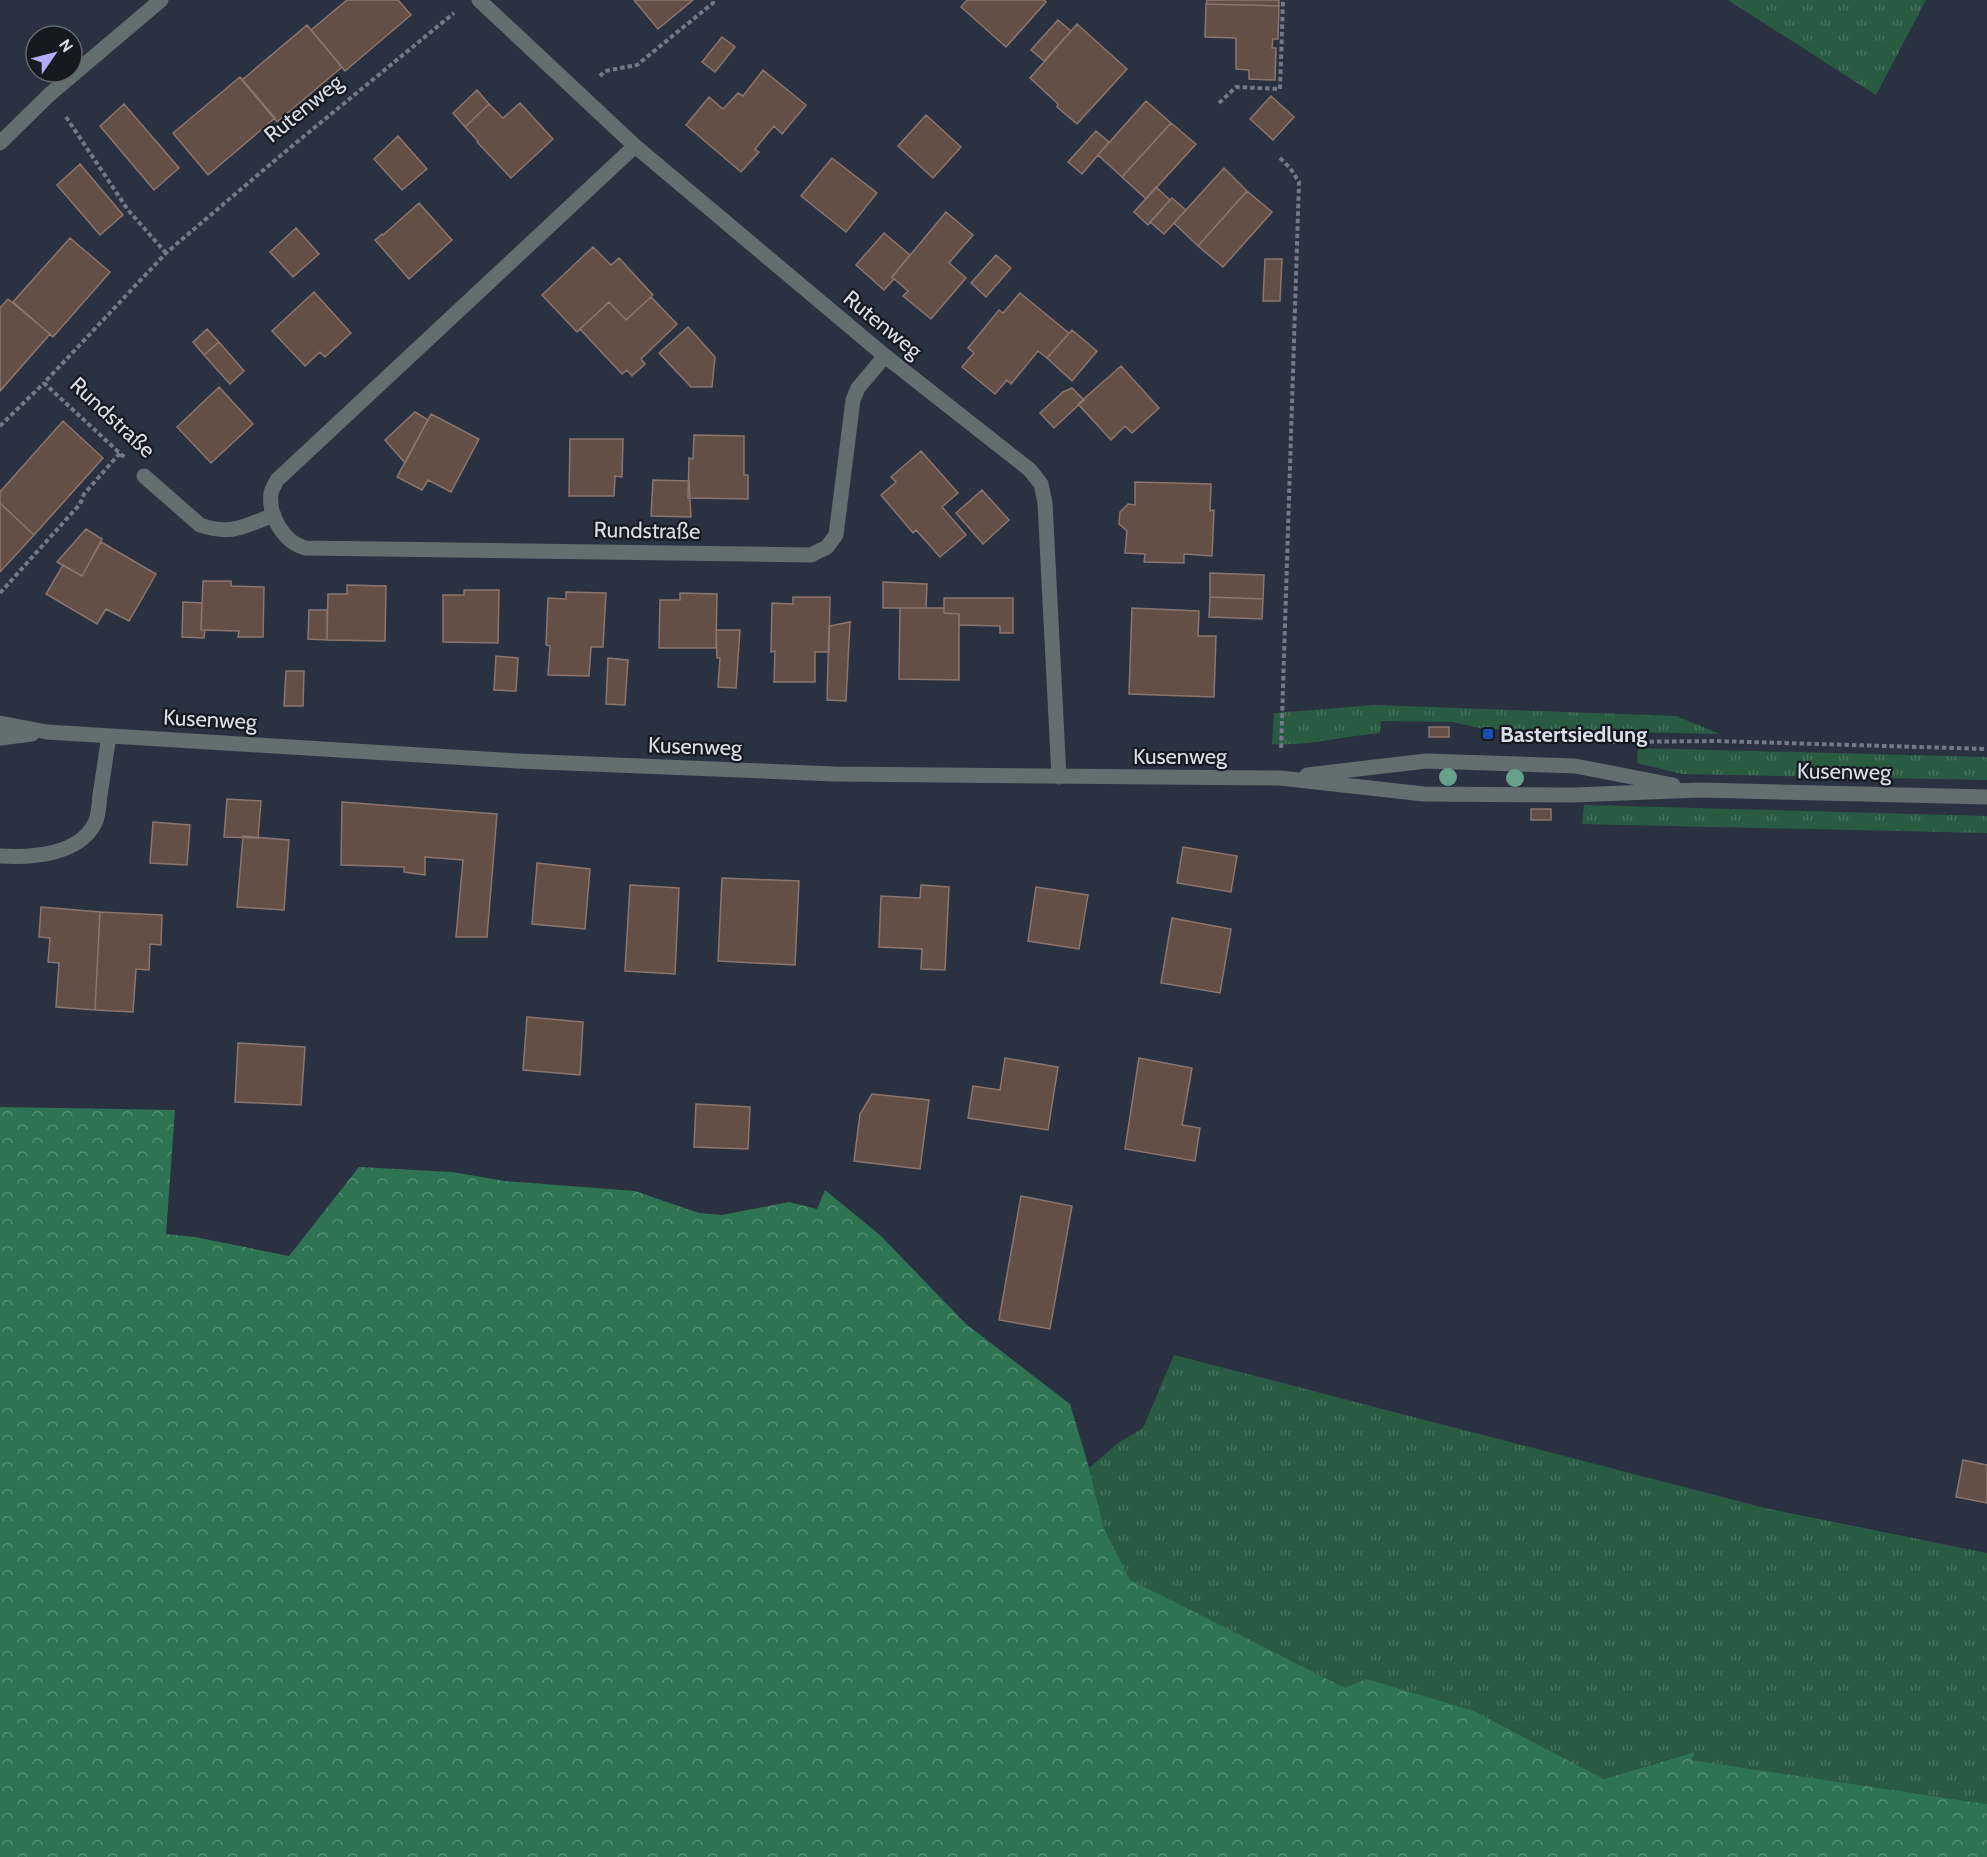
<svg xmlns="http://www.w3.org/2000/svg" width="1987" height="1857" font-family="Cabin,sans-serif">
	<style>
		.grass { fill: url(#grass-tufts) }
		.forest { fill: url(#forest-crowns) }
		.building { fill: #644f47; stroke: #8c756d; stroke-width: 1.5 }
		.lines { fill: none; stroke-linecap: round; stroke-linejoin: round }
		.path { stroke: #737987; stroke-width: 4; stroke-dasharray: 4.5 3; stroke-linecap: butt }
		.minor { stroke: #636e70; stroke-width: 15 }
		.tree { fill: #67a18b }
		.transit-dot { fill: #1a4fb4; stroke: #161920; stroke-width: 2 }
		.labels { text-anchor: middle; stroke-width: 4.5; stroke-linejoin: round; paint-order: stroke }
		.street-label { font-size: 22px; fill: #dadee9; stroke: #161920 }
		.poi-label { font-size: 22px; font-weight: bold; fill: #dadee9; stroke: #161920; text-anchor: start }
	</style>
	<defs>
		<pattern id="grass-tufts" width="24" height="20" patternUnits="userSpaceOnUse" patternTransform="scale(1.5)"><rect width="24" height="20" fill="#295b42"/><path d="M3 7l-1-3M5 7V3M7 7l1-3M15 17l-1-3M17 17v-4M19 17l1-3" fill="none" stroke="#47725d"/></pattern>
		<pattern id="forest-crowns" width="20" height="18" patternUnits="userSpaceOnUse" patternTransform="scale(1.5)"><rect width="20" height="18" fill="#2e7453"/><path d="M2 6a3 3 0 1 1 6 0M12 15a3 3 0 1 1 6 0" fill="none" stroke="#568e74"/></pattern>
	</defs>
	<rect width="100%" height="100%" fill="#2a3141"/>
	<path class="grass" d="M1728 0H1926L1876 95Z
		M1375 705 1676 716 1720 734 1484 729 1452 722 1381 721 1380 733C1344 736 1309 746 1272 744L1274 713Z
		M1638 748 1987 757V780L1682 774 1637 763Z
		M1584 805 1987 816V833L1582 824Z
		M1174 1355 1765 1508 1987 1553V1804L1692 1760 1693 1752 1604 1779 1474 1711 1345 1688 1189 1609 1129 1580 1104 1529 1089 1468 1118 1443 1143 1428Z"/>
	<path class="forest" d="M0 1107 175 1110 166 1234 195 1237 289 1256 359 1167 452 1172 505 1181 635 1191 699 1213 722 1215 789 1202 817 1209 825 1190 881 1236 966 1324 1070 1404 1089 1468 1104 1529 1130 1580 1189 1609 1345 1688 1366 1679 1474 1711 1604 1779 1694 1752 1692 1760 1987 1804V1857H0Z"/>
	<path class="building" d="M347 0H398L411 15 345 71 311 30Z
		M634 0H693L658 29Z
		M967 0H1044L1046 2 1006 47 961 7Z
		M1207 0H1279V6L1206 4Z
		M1206 4 1279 6 1278 39H1273L1272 48H1276L1275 80 1249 79V70L1236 69V38L1205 37Z
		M1058 20 1071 31 1044 61 1031 50Z
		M1077 24 1127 69 1077 124 1057 107 1058 104 1030 78Z
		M307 25 342 67 277 122 242 80Z
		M722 37 735 47 715 72 702 62Z
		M763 70 806 105 782 134 774 126 755 149 759 152 741 172 686 125 709 97 723 109 738 93 743 96Z
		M240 77 275 118 208 175 173 133Z
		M477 90 489 104 465 127 453 113Z
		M1271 96 1294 117 1273 140 1250 119Z
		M1146 101 1171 123 1122 177 1098 155Z
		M520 103 553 139 511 178 477 142 478 141 465 127 489 104 503 118Z
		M124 104 179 168 154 190 100 126Z
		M926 115 961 147 933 178 898 146Z
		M1171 123 1196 144 1146 199 1122 177Z
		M1096 131 1109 142 1082 174 1068 162Z
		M398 136 427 169 402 190 374 159Z
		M832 158 877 193 846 232 801 196Z
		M80 164 123 215 100 235 57 185Z
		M1224 168 1247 191 1198 246 1174 223Z
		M1156 187 1170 200 1148 225 1134 212Z
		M1247 191 1272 212 1223 267 1198 246Z
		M1172 198 1186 210 1164 234 1150 222Z
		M419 203 452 240 409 279 375 240 382 234 383 235Z
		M946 212 973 235 949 263 966 278 931 319 903 296 908 291 892 277Z
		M296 228 319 254 293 277 270 252Z
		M884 233 910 255 892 277 894 279 884 290 856 265Z
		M70 238 110 272 53 337 13 302Z
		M593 247 611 265 619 258 653 295 626 320 609 302 577 332 542 295Z
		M996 255 1011 268 986 297 971 283Z
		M1265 259H1282L1280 301H1263Z
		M314 292 351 333 325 357 320 352 305 366 272 331Z
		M1020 293 1069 333 1047 358 1038 351 1011 384 1007 380 995 394 962 367 974 353 968 348 999 310 1003 313Z
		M651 297 677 324 641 359 645 364 632 376 627 370 622 374 580 329 609 302 626 320Z
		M8 299 50 334 0 391V308Z
		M688 327 715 357 712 387H691L659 353Z
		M207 329 219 342 204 355 193 342Z
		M1072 330 1097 351 1072 381 1047 358Z
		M219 342 244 371 230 384 204 355Z
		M1121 366 1159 408 1132 433 1125 426 1111 440 1078 404Z
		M219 387 253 424 211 463 177 427Z
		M1072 388 1084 400 1054 428 1040 413 1063 392Z
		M415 412 428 420 405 463 385 440Z
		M431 414 479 439 451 492 428 480 422 490 397 477Z
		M63 421 103 458 34 535 0 503V492Z
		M694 435 744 436V475H748V499L688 498 689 458 693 459Z
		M570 439H623L622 477 615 476 614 496H569Z
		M921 451 958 493 942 507 966 535 940 557 916 530 913 533 881 495 896 482 891 477Z
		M653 480 689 481 691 517 651 516Z
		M1135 482 1211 484 1210 511 1214 510 1212 556 1184 554V563L1144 562 1145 554 1125 553 1127 531 1119 524 1120 512 1128 504 1135 505Z
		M982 490 1009 520 983 544 956 513Z
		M0 503 34 535 0 572Z
		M86 529 102 539 82 576 57 562Z
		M101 542 156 574 129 621 106 609 97 624 46 594 63 565 82 576Z
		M1210 573 1264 575 1263 599 1210 597Z
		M203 581H231V586L264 587 263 637H238L239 631 201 630Z
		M883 582 927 584 926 608H883Z
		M347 585 386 586 385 641 327 640 328 594H347Z
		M464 590H499L498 643 443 642V595H464Z
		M566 592 606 593 603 647H591L589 676 548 675 550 646 546 645 548 598 566 599Z
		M680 593 717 594 716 648H659L660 600H680Z
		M793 597H830L829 652H815V682H774L775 651 771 652 772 603 793 604Z
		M1210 597 1263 599 1262 619 1209 617Z
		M944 598H1013V633H1000V626L959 625V614L944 613Z
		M183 602 202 603 201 630H205L204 638 182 637Z
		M900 608H944V613L959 614V680L899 679Z
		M1132 608 1199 611 1198 636H1216L1214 697 1129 694Z
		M309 610H327V640L308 639Z
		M850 622 846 701 827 700 829 626Z
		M716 630H740L736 688 718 687 720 658H717Z
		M496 656 518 658 516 691 494 690Z
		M608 658 628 660 625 705 606 704Z
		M286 671H304L303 706H284Z
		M1429 727H1449V737H1429Z
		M227 799 261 801 258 838 224 837Z
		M342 802 497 814 487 937H456L463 860 425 857V875L404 872V867L341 865Z
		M1531 809H1551V820H1531Z
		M153 822 190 825 187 865 150 863Z
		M243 836 289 840 284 910 237 907Z
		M1183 847 1237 856 1231 892 1177 883Z
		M537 863 590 869 585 929 532 924Z
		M722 878 799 881 795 965 718 961Z
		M630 885 679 888 675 974 625 971Z
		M921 885 949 887 945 970 921 969 922 949 879 947 881 896 920 898Z
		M1036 887 1088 895 1079 949 1028 941Z
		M41 907 100 912 95 1010 56 1007 59 963 48 962 50 938 39 937Z
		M100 912 162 915 161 945 150 944 149 970 136 969 133 1012 95 1010Z
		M1172 918 1231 929 1220 993 1161 983Z
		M527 1017 583 1022 580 1075 523 1070Z
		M238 1043 305 1047 301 1105 235 1102Z
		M1005 1058 1058 1067 1048 1130 968 1118 973 1086 1000 1090Z
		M1139 1058 1192 1068 1182 1125 1200 1128 1195 1161 1125 1149Z
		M872 1094 929 1100 920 1169 854 1161 860 1114Z
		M696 1104 750 1107 748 1149 694 1147Z
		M1021 1196 1072 1206 1050 1329 999 1320Z
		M1963 1460 1987 1465V1503L1956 1497Z"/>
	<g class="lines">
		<path class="path" d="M600 76 605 71 637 65 713 3V0
			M1219 103 1236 87 1280 89 1283 0
			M66 117 128 210 166 253
			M1280 158 1290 168 1299 182 1281 751
			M0 426 44 383
			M124 457 44 383 166 253 280 156 454 13
			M0 593 80 504 84 494 120 453
			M1612 742 1716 741 1987 749"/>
		<path class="minor" d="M479 0 635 146 885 356 1030 470 1041 484 1045 503 1059 777
			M0 143 50 94 161 0
			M635 146 277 480C275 484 272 489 271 493 268 516 284 542 305 548L811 555 827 547 836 535 853 400 858 388 885 356
			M144 476 200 525C232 536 244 526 274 515
			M0 723 47 732 517 761 835 774 1280 778 1424 794 1573 795 1700 790 1987 797
			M0 738 32 734
			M1307 775 1426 761 1575 766 1673 785
			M0 856C32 858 79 855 95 823 99 815 99 804 100 795 103 775 106 755 109 736"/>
	</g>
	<g class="tree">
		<circle cx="1448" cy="777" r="9"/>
		<circle cx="1515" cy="778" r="9"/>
	</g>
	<rect class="transit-dot" x="1482" y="728" width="12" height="12" rx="3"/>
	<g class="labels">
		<g class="street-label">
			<text transform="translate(303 108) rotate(-39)" y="8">Rutenweg</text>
			<text transform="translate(883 324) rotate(39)" y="8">Rutenweg</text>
			<text transform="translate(113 417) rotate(43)" y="8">Rundstraße</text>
			<text transform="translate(647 530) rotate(1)" y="8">Rundstraße</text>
			<text transform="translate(210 719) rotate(3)" y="8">Kusenweg</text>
			<text transform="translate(695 746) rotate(2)" y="8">Kusenweg</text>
			<text x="1180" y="764">Kusenweg</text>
			<text transform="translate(1844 771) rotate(1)" y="8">Kusenweg</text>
		</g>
		<g class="poi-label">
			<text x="1500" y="742">Bastertsiedlung</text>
		</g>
	</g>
	<g transform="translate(54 54) rotate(55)"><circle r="28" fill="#161920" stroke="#646870" stroke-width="1.5"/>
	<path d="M0-4.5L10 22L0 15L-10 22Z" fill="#b1adfa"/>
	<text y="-9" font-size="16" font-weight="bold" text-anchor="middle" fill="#dadee9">N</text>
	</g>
</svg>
